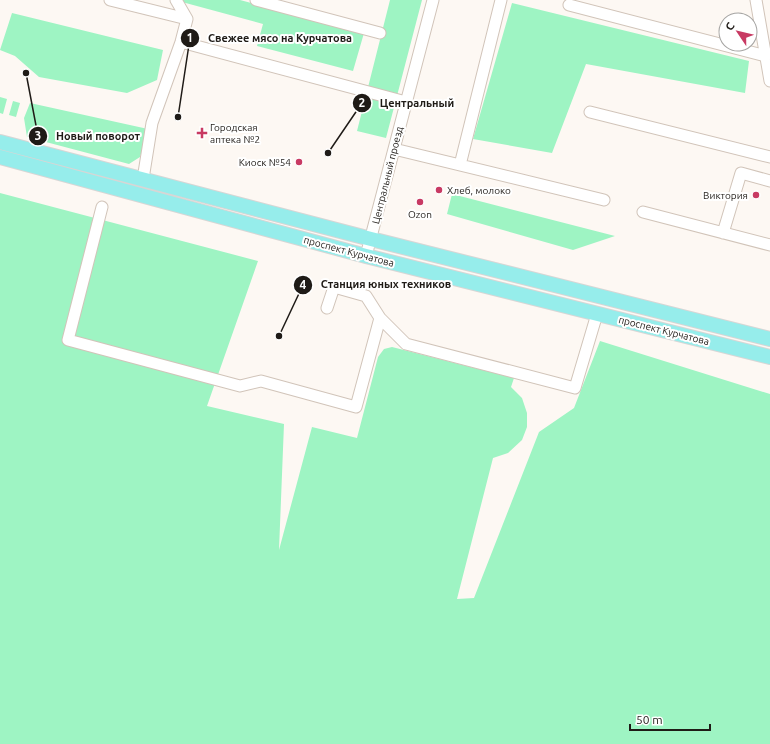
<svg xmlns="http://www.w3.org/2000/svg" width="770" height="744" font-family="Ubuntu,sans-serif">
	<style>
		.green { fill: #9ef4c3 }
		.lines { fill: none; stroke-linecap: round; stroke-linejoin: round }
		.minor-casing { stroke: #d1c4b9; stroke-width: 13 }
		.major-casing { stroke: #d7d6d5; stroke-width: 16 }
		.minor { stroke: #fff; stroke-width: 11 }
		.major { stroke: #96edeb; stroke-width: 14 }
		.poi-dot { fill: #c83a63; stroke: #fff; stroke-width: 1.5 }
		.labels { text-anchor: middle; stroke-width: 4; stroke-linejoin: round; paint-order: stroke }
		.poi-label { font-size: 10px; fill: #1f1b17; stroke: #fff; text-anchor: start }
		.street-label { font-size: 10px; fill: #1f1b17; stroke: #fff }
		.leader { fill: none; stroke: #1f1b17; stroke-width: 1.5 }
		.callout-dot { fill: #1f1b17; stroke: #fff; stroke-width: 1.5 }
		.mark-label { font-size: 12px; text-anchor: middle; font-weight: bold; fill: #fff }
		.callout-label { font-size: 11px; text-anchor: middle; font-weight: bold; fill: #1f1b17; stroke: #fff; stroke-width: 4; stroke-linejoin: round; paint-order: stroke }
	</style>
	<rect width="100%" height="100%" fill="#fdf8f3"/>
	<path class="green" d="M183 0H240L364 33 353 71 257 46 263 24 182 2Z
		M390 0H422L386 138 357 131Z
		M512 3 749 61 745 93 586 64 552 153 473 139Z
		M12 13 163 50 157 80 127 93 39 77 15 56 0 50Z
		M0 97 7 99 3 114 0 113Z
		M13 101 20 103 16 117 9 115Z
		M30 103 148 129 140 157 129 164 27 137 24 118Z
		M0 193 258 261 207 406 284 424 279 550 312 427 357 438 378 357 384 349 392 347 514 378 511 387 522 398 527 413V427L522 440 508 453 493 458 457 599 474 598 539 432 574 408 600 341 770 394V744H0Z
		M452 194 615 236 573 250 447 214Z"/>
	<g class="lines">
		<g class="minor-casing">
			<path id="minor" d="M110 0 187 19
				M256 0 380 33
				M756 0 770 81
				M569 5 766 56
				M181 42 406 102
				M590 112 770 157
				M394 149 604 200
				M460 165 501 0
				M143 179 152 123 181 42 187 19 176 0
				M102 207 68 340 240 386 261 381 356 407 380 318
				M643 212 770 245
				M723 233 741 173 770 181
				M366 256 433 0
				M327 308 334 287 366 296 380 318 406 344 575 388 597 314"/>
		</g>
		<g class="major-casing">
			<path id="major" d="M0 142 371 239 770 339
				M0 157 366 256 770 357"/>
		</g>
		<use href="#minor" class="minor"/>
		<use href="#major" class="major"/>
	</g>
	<g class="poi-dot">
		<path d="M200 127h4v4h4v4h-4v4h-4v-4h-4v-4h4z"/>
		<circle cx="299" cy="162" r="4"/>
		<circle cx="439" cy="190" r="4"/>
		<circle cx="756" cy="195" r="4"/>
		<circle cx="420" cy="202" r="4"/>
	</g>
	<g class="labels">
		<g class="poi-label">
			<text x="210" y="131">Городская<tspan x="210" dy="12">аптека №2</tspan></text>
			<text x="291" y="166" text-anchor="end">Киоск №54</text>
			<text x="447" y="194">Хлеб, молоко</text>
			<text x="748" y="199" text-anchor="end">Виктория</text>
			<text x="420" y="218" text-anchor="middle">Ozon</text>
		</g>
		<g class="street-label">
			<text transform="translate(387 175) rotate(-76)" y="4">Центральный проезд</text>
			<text transform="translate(349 251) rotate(15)" y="4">проспект Курчатова</text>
			<text transform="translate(664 330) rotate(14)" y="4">проспект Курчатова</text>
		</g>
	</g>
	<path class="leader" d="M178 117L190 38M328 153L362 103M26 73L38 136M279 336L303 285"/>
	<g class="callout-dot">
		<circle cx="178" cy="117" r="4"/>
		<circle cx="328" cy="153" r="4"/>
		<circle cx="26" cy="73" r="4"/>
		<circle cx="279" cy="336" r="4"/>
		<circle cx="190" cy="38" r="10"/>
		<circle cx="362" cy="103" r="10"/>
		<circle cx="38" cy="136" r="10"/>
		<circle cx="303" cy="285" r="10"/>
	</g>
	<g class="mark-label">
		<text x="190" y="42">1</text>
		<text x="362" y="107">2</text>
		<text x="38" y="140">3</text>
		<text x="303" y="289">4</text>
	</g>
	<g class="callout-label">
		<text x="280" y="42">Свежее мясо на Курчатова</text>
		<text x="417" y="107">Центральный</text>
		<text x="98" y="140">Новый поворот</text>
		<text x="386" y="288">Станция юных техников</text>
	</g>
	<g transform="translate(738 32) rotate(305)"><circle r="19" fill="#ffffff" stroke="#a5a4a2"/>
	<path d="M0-3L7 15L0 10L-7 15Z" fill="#c83a63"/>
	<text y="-6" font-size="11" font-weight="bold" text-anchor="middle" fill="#1f1b17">С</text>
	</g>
	<path d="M630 724v6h80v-6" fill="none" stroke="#1f1b17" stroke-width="2"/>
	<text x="636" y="724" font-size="12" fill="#1f1b17" stroke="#ffffff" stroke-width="3" paint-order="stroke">50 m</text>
</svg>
